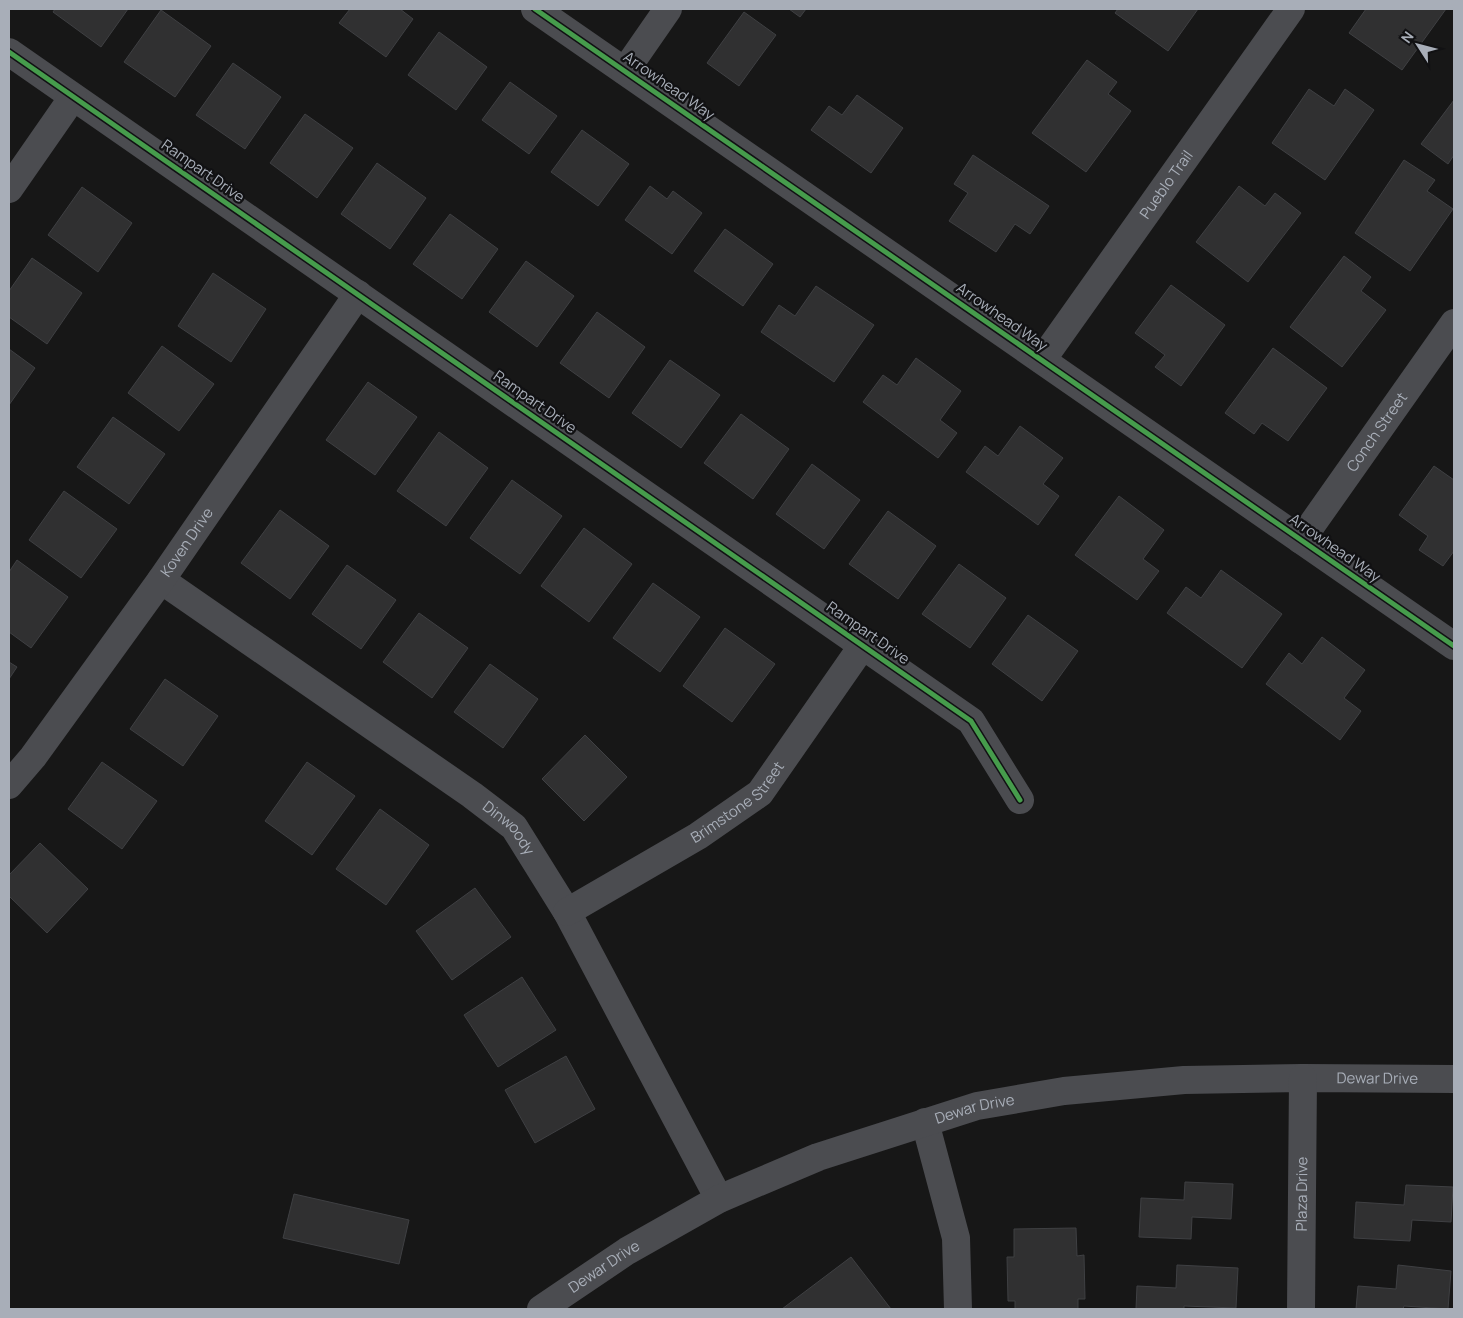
<svg xmlns="http://www.w3.org/2000/svg" width="1463" height="1318" font-family="Manrope,sans-serif">
	<style>
		.building { fill: #303031; stroke: #3f4043 }
		.lines { fill: none; stroke-linecap: round; stroke-linejoin: round }
		.minor { stroke: #4b4c50; stroke-width: 28 }
		.cycleway-casing { stroke: #111113; stroke-width: 8 }
		.cycleway { stroke: #469c4c; stroke-width: 5 }
		.labels { text-anchor: middle; stroke-width: 4.5; stroke-linejoin: round; paint-order: stroke }
		.street-label { font-size: 15px; fill: #a8aeb8; stroke: #111113 }
	</style>
	<rect width="100%" height="100%" fill="#171717"/>
	<path class="building" d="M55 9H128L101 47 53 12Z
		M350 9H400L413 19 386 57 339 23Z
		M789 9H806L800 17Z
		M1118 9H1198L1168 51 1115 13Z
		M1366 9H1446L1402 70 1349 33Z
		M161 10 211 46 175 97 124 62Z
		M744 12 776 35 739 86 707 63Z
		M439 32 487 67 456 110 408 75Z
		M1087 60 1117 82 1108 94 1131 111 1086 172 1032 133Z
		M233 63 281 97 245 149 196 115Z
		M510 82 557 116 529 154 482 120Z
		M1309 89 1334 106 1345 89 1374 110 1325 180 1272 143Z
		M857 95 903 128 871 173 811 130 829 106 842 115Z
		M1454 100V155L1448 164 1421 144Z
		M305 114 353 148 317 198 270 163Z
		M582 130 629 164 598 206 551 172Z
		M973 155 1049 206 1030 234 1015 224 996 252 949 221 968 193 954 184Z
		M1404 160 1435 180 1427 191 1453 209 1410 271 1355 233Z
		M377 163 426 198 390 249 341 214Z
		M650 186 667 199 673 191 702 213 672 254 625 220Z
		M1239 186 1265 206 1275 193 1301 213 1248 282 1196 242Z
		M82 187 132 223 98 272 48 235Z
		M450 214 498 249 462 299 413 264Z
		M725 229 773 264 743 306 694 271Z
		M1344 256 1371 277 1361 291 1386 310 1342 367 1290 327Z
		M32 258 82 293 47 344 9 317V291Z
		M526 261 574 296 537 347 489 312Z
		M213 273 266 309 231 362 178 326Z
		M1171 285 1225 325 1181 386 1155 367 1165 355 1135 333Z
		M816 286 874 325 834 382 761 332 779 305 795 316Z
		M597 312 645 347 609 398 560 363Z
		M162 346 214 384 179 431 128 393Z
		M1273 348 1327 388 1288 441 1262 423 1254 434 1225 413Z
		M9 349 35 368 9 405Z
		M916 358 961 391 940 420 957 433 938 458 863 402 883 375 897 385Z
		M670 360 720 395 681 448 632 413Z
		M368 382 417 417 375 475 326 440Z
		M741 414 789 449 753 499 704 463Z
		M113 417 165 454 129 504 77 467Z
		M1020 426 1063 458 1043 484 1059 496 1038 525 966 472 985 446 998 456Z
		M439 432 488 468 446 526 397 491Z
		M812 464 860 500 824 549 776 514Z
		M1434 466 1454 480V551L1443 566 1419 550 1428 536 1399 515Z
		M512 480 562 516 520 574 470 538Z
		M64 491 117 529 81 578 29 540Z
		M1119 496 1164 530 1143 559 1159 571 1137 600 1075 555Z
		M280 510 329 546 290 599 241 563Z
		M888 511 936 546 898 599 849 564Z
		M584 528 632 564 589 622 541 586Z
		M17 560 68 597 31 648 9 632V572Z
		M959 564 1006 598 970 648 922 614Z
		M347 565 396 600 361 649 312 614Z
		M1221 570 1282 614 1242 668 1167 613 1186 587 1201 598Z
		M653 583 700 617 660 672 613 638Z
		M419 613 468 648 432 698 383 662Z
		M1028 615 1078 651 1042 701 992 664Z
		M725 628 775 664 732 722 683 686Z
		M1322 637 1365 670 1344 698 1361 711 1340 740 1266 684 1289 653 1302 664Z
		M9 662 17 667 9 679Z
		M490 664 538 699 503 748 454 712Z
		M165 679 218 716 183 766 130 729Z
		M585 735 627 777 584 821 542 779Z
		M102 762 157 801 122 849 68 809Z
		M307 762 355 796 312 855 265 821Z
		M380 809 429 845 386 905 336 869Z
		M40 843 88 889 47 933 9 896V875Z
		M475 888 511 937 452 980 416 931Z
		M522 977 556 1030 498 1067 464 1015Z
		M566 1056 595 1109 535 1143 505 1090Z
		M1185 1182 1233 1184 1231 1219 1192 1217 1191 1239 1139 1237 1141 1198 1184 1200Z
		M1406 1185 1453 1187 1451 1222 1412 1220 1410 1241 1354 1238 1356 1202 1404 1205Z
		M294 1194 409 1220 399 1264 283 1238Z
		M1076 1228 1077 1256 1084 1255 1085 1299H1078V1309H1015V1301H1008L1007 1257H1014V1229Z
		M851 1257 891 1309H782Z
		M1177 1265 1238 1268 1236 1308 1184 1306V1309H1136L1137 1286 1176 1288Z
		M1398 1265 1451 1271 1448 1309 1404 1306 1403 1309H1356L1358 1286 1396 1289Z"/>
	<g class="lines">
		<g class="minor">
			<path d="M535 9 1454 646"/>
			<path d="M9 52 971 721 1020 800"/>
			<path d="M625 71 668 9"/>
			<path d="M9 189 73 97"/>
			<path id="s1" d="M1042 360 1291 9"/>
			<path id="s2" d="M1301 540 1454 323"/>
			<path id="s3" d="M161 580 472 795 514 827 567 912 719 1199"/>
			<path id="s4" d="M9 785 33 757 161 580 358 294"/>
			<path id="s5" d="M567 912 698 836 760 793 863 645"/>
			<path d="M925 1122 956 1238 958 1309"/>
			<path id="s6" d="M541 1309 627 1251 719 1199 818 1157 977 1106 1064 1091 1184 1080 1303 1078 1454 1079"/>
			<path id="s7" d="M1301 1309 1303 1078"/>
		</g>
		<g class="cycleway-casing">
			<path id="cycleway" d="M535 9 1454 646
				M9 52 971 721 1020 800"/>
		</g>
		<use href="#cycleway" class="cycleway"/>
	</g>
	<g class="labels">
		<g class="street-label">
			<text transform="translate(669 86) rotate(35)" y="5">Arrowhead Way</text>
			<text transform="translate(203 171) rotate(35)" y="5">Rampart Drive</text>
			<text dy="5" stroke="none"><textPath href="#s1" startOffset="215">Pueblo Trail</textPath></text>
			<text transform="translate(1002 317) rotate(35)" y="5">Arrowhead Way</text>
			<text transform="translate(535 402) rotate(35)" y="5">Rampart Drive</text>
			<text dy="5" stroke="none"><textPath href="#s2" startOffset="132">Conch Street</textPath></text>
			<text dy="5" stroke="none"><textPath href="#s4" startOffset="301">Koven Drive</textPath></text>
			<text transform="translate(1335 548) rotate(35)" y="5">Arrowhead Way</text>
			<text transform="translate(868 633) rotate(35)" y="5">Rampart Drive</text>
			<text dy="5" stroke="none"><textPath href="#s5" startOffset="204">Brimstone Street</textPath></text>
			<text dy="5" stroke="none"><textPath href="#s3" startOffset="428">Dinwoody</textPath></text>
			<text dy="5" stroke="none"><textPath href="#s6" startOffset="886">Dewar Drive</textPath></text>
			<text dy="5" stroke="none"><textPath href="#s6" startOffset="481">Dewar Drive</textPath></text>
			<text dy="5" stroke="none"><textPath href="#s7" startOffset="115">Plaza Drive</textPath></text>
			<text dy="5" stroke="none"><textPath href="#s6" startOffset="76">Dewar Drive</textPath></text>
		</g>
	</g>
	<rect width="1463" height="1318" fill="none" stroke="#a8aeb8" stroke-width="20"/>
	<g transform="translate(1418 45) rotate(306)" stroke="#111113" stroke-width="4" paint-order="stroke">
	<path d="M0-4L9 19L0 12L-9 19Z" fill="#a8aeb8"/>
	<text y="-8" font-size="14" font-weight="bold" text-anchor="middle" fill="#a8aeb8">N</text>
	</g>
</svg>
